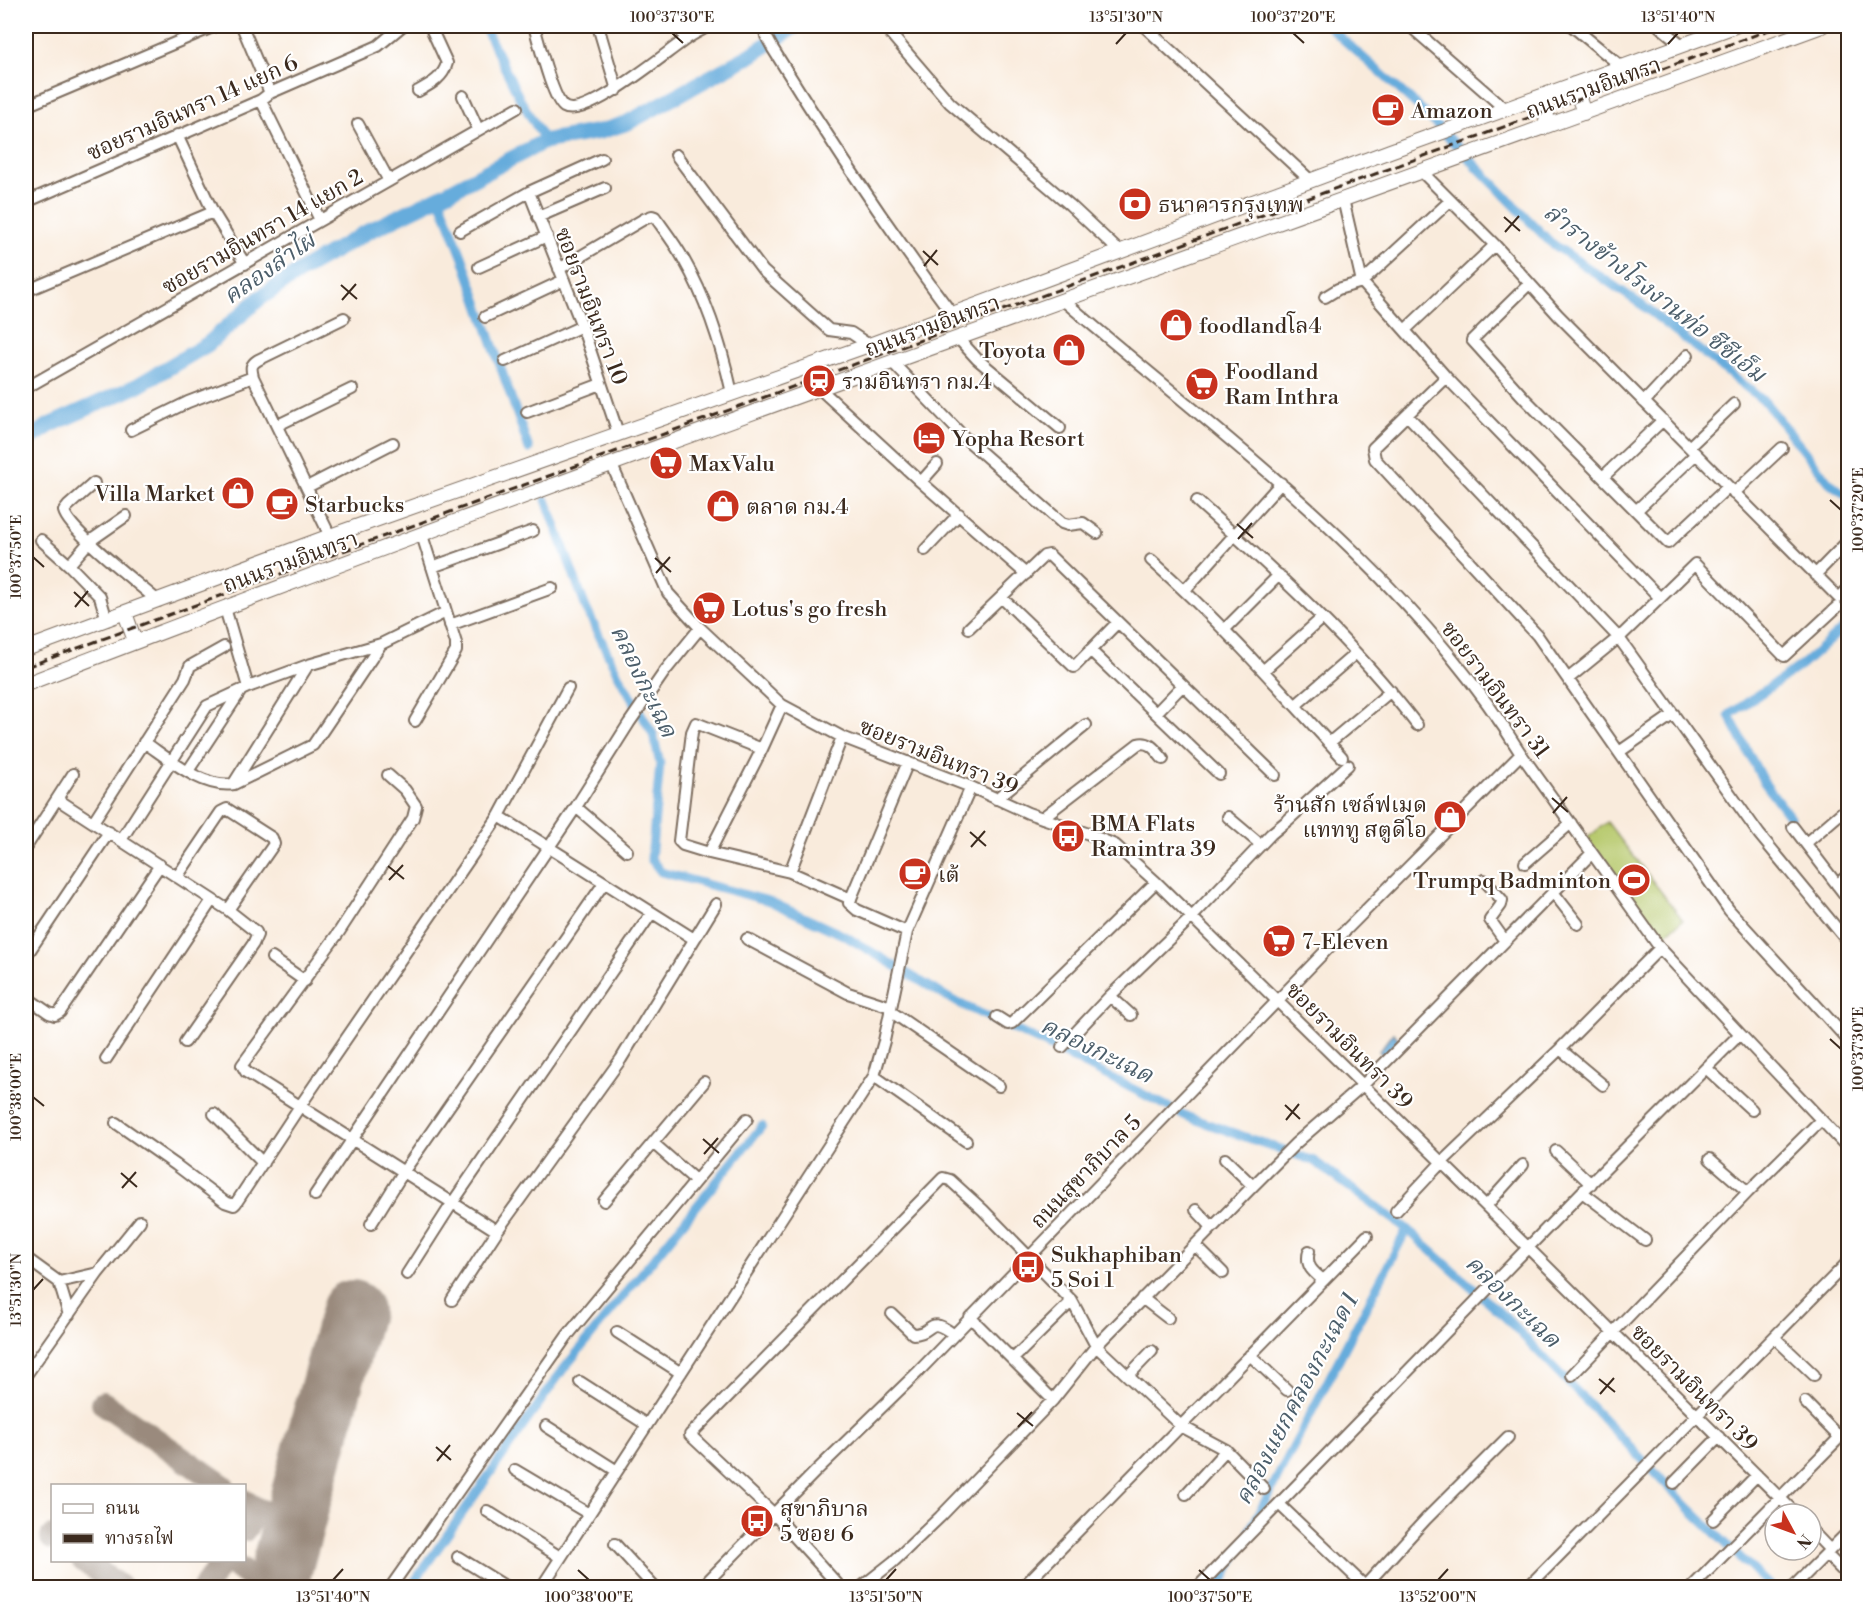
<svg xmlns="http://www.w3.org/2000/svg" width="1874" height="1613" font-family="'Libre Bodoni','Noto Serif Thai',serif">
	<style>
		.green { fill: #b7c96d; stroke: #797a46; stroke-width: 1.5 }
		.water { fill: #66acdc; stroke: #506b7d; stroke-width: 1.5 }
		.lines { fill: none; stroke-linecap: round; stroke-linejoin: round }
		.canal { stroke: #66acdc; stroke-width: 9 }
		.river { stroke: #66acdc; stroke-width: 16 }
		.taxiway { stroke: #9a8a7d; stroke-width: 24 }
		.runway { stroke: #9a8a7d; stroke-width: 62 }
		.minor-casing { stroke: #7e6e60; stroke-width: 14 }
		.major-casing { stroke: #7e6e60; stroke-width: 16 }
		.minor { stroke: #fff; stroke-width: 10 }
		.major { stroke: #fff; stroke-width: 14 }
		.rail { stroke: #3b2a1e; stroke-width: 3; stroke-dasharray: 9 4.5; stroke-linecap: butt }
		.ticks { fill: none; stroke: #3b2a1e; stroke-width: 2 }
		.labels { text-anchor: middle; stroke-width: 4.5; stroke-linejoin: round; paint-order: stroke }
		.street-label { font-size: 22px; fill: #3b2a1e; stroke: #fff }
		.poi-label { font-size: 22px; fill: #3b2a1e; stroke: #fff; text-anchor: start }
		.water-label { font-size: 24px; font-style: italic; fill: #4c5e6a; stroke: #fff }
		.neatline { fill: none; stroke: #3b2a1e; stroke-width: 2 }
		.ticks-label { font-size: 15px; text-anchor: middle; fill: #3b2a1e }
	</style>
	<rect width="100%" height="100%" fill="#fff"/>
	<filter id="ink" filterUnits="userSpaceOnUse"><feTurbulence type="fractalNoise" baseFrequency=".0167" numOctaves="2"/><feDisplacementMap in="SourceGraphic" scale="12" xChannelSelector="R" yChannelSelector="G"/><feConvolveMatrix kernelMatrix="1 2 1 2 8 2 1 2 1" color-interpolation-filters="sRGB"/></filter>
	<filter id="wash" filterUnits="userSpaceOnUse"><feTurbulence type="fractalNoise" baseFrequency=".008" numOctaves="4" result="noise"/><feDisplacementMap in="SourceGraphic" scale="24" xChannelSelector="R" yChannelSelector="G"/><feGaussianBlur stdDeviation="1.35" result="paint"/><feColorMatrix in="noise" values="0 0 0 0 0 0 0 0 0 0 0 0 0 0 0 0 0 1.4 0 .05"/><feComposite in="paint" operator="in"/></filter>
	<g filter="url(#wash)">
		<rect width="100%" height="100%" fill="#f9ebdc"/>
		<path class="green" d="M1607 822 1683 920 1661 937 1586 839Z"/>
		<path class="water" d="M1393 1033 1399 1039 1383 1056 1379 1051Z"/>
		<g class="lines">
			<path class="canal" d="M486 26 487 32 520 99 545 141
				M1328 26 1420 108 1550 242 1642 305 1765 402 1829 482 1848 497
				M439 197 462 256 529 449
				M546 500 586 608 616 671 653 734 660 764 651 859 661 872 769 901 845 936 952 1000 1045 1044 1188 1117 1314 1161 1407 1229 1506 1318 1690 1509 1772 1588
				M1790 817 1763 781 1729 715 1802 665 1848 624
				M1250 1530 1407 1229
				M410 1588 562 1371 762 1126
				M1219 1588 1242 1545"/>
			<path class="river" d="M26 441 50 425 139 385 208 344 260 298 308 266 367 232 439 197 545 141 602 131 627 123 751 55 795 26"/>
			<path class="taxiway" d="M103 1403 223 1486
				M244 1501 258 1510 244 1530
				M258 1510 295 1520
				M52 1537V1538
				M83 1560 121 1588
				M227 1560 265 1588
				M204 1588 224 1560"/>
			<path class="runway" d="M276 1588 352 1311"/>
		</g>
	</g>
	<g filter="url(#ink)">
		<g class="lines">
			<g class="minor-casing">
				<path id="minor" d="M242 26 270 93
					M534 26C539 42 552 98 564 107 585 120 663 55 682 42 690 35 700 31 709 26
					M598 26 617 90
					M680 26 685 40
					M764 26 766 36 773 49C829 140 888 228 952 314
					M884 26 950 103 1070 205 1119 251
					M1144 26 1310 180
					M1410 26 1506 110
					M1572 26 1622 67
					M1659 26 1682 45
					M418 91C431 84 443 78 447 63L430 26
					M463 96 478 129
					M261 100 320 220
					M26 106 215 26
					M358 124 389 181
					M177 135 213 212 245 264
					M676 155 763 271 829 330 851 333 869 345
					M1421 171 1495 245 1558 315 1839 598 1848 589
					M529 192 582 326 618 433
					M1343 199 1362 282 1446 377 1660 598
					M26 202 261 100 270 93 378 46 402 26
					M538 217 605 188
					M460 231 529 192 602 159
					M479 267 547 236
					M559 269 644 219 652 216 655 217C665 231 676 245 684 260 707 300 722 348 732 393
					M1529 284 1472 340 1525 399 1668 543 1728 487
					M26 291 213 212
					M1325 297 1338 289 1362 282 1450 201
					M1063 300C1226 440 1406 568 1521 754L1660 948 1740 1034 1848 1148
					M485 317 564 280
					M1405 330 1495 245
					M958 338 977 359 1060 428
					M505 361 582 326
					M892 362 965 438 1062 523 1068 525 1083 523 1097 533
					M1446 377 1373 448 1375 459 1537 635 1729 910 1848 1040
					M26 388 517 108
					M819 388 921 482 1026 574
					M1644 402 1688 355
					M527 412 601 384
					M1407 415 1619 638 1759 834 1848 942
					M278 425 352 389
					M131 430 188 402 253 377
					M1689 447 1734 404
					M611 463 668 593 700 628 782 705 842 737 971 787 1028 813 1089 834 1115 845 1156 882 1486 1206 1796 1514
					M1604 476 1663 420
					M921 482 937 464
					M94 483 68 506 64 511C69 531 140 585 158 601
					M307 487 393 443
					M1734 493 1782 448
					M1197 501C1275 571 1353 641 1417 725
					M1637 510 1696 454
					M330 536 253 377C251 368 250 365 258 360L344 318
					M41 540 69 565 90 541 126 516
					M925 550 959 514
					M1151 560C1220 621 1280 689 1342 757
					M69 565 100 597 107 620
					M432 567 533 531
					M1815 575 1848 541
					M1185 590 1281 483
					M1002 598 1074 667 1117 623
					M225 608 248 687
					M450 625 552 588
					M969 628 1044 556 1049 555 1275 775
					M1224 630 1279 575
					M1090 650 1219 774
					M1264 670 1322 618
					M1569 678 1623 634 1695 564 1784 656 1837 607
					M1296 705 1356 653
					M1156 713 1182 686
					M415 721 456 651V643L422 535
					M144 742C169 759 203 789 234 784L313 745 381 644
					M1329 743 1391 691
					M762 749 696 723 692 732 679 841 683 845 709 853 790 872 851 899
					M1619 752 1674 714
					M188 771 240 692
					M388 775 405 790 416 806 413 818 339 932 242 1065 246 1072 497 1231
					M234 783 308 665
					M57 799 228 910 256 932 257 935 253 944 185 1042
					M996 799 1086 725
					M576 807 627 851
					M499 816 694 939
					M1228 817 1260 844
					M1042 818 1138 744C1150 740 1156 751 1163 759
					M93 822 185 679 190 666 224 647
					M1793 827 1848 899
					M121 840 207 706 248 687 308 665 381 644 446 612
					M1806 843 1848 807
					M26 847 73 774
					M709 853 762 749 782 705
					M1525 863 1571 823
					M790 872 842 737
					M177 877 221 812 227 809 272 838 274 844 228 910
					M1484 880 1502 900 1501 905 1490 920 1505 941
					M1837 885 1848 875
					M1553 892 1578 924
					M907 932 857 910 849 903 908 762
					M747 939 848 993 891 1007
					M26 956 109 832
					M272 958 305 981
					M1110 996 1131 1015
					M26 997 49 1013 55 1015 60 1012 160 865
					M890 1011 999 1086
					M997 1017 1008 1024 1012 1023 1156 882
					M1062 1047 1110 996 1192 917 1271 834 1288 820 1348 765
					M1560 1049 1603 1085
					M106 1059 212 900
					M1706 1068 1752 1110
					M874 1076 966 1141
					M214 1114 263 1163
					M116 1123 176 1165 225 1202 234 1205 236 1203 300 1106 499 816 568 688
					M653 1143 695 1180
					M1556 1151 1591 1184
					M1225 1159 1253 1186
					M1710 1159 1748 1192
					M1582 1192 1645 1240
					M315 1195 576 807 629 723 665 671 700 628
					M604 1201 704 1082
					M1486 1206 1523 1165
					M1196 1210 1212 1227
					M1396 1211 1441 1163 1560 1049 1660 948
					M371 1224 404 1171 604 883
					M1195 1245 1223 1273
					M1309 1251C1305 1266 1313 1272 1323 1280
					M26 1258 59 1282 98 1273
					M407 1274 453 1202 651 914
					M59 1282 69 1315
					M1142 1298 1168 1318
					M452 1300 497 1231 621 1059 716 904
					M892 1314 913 1334C935 1334 926 1314 953 1334
					M970 1317 1053 1400
					M617 1332 681 1373
					M1775 1338 1814 1375
					M1250 1355 1287 1390
					M1013 1359 1072 1301
					M26 1375 98 1273 140 1221
					M1572 1375 1748 1192 1821 1120
					M1128 1376 1152 1351
					M580 1382 647 1425
					M1805 1402 1840 1438
					M546 1426 617 1471
					M515 1470 589 1514
					M1674 1483 1719 1437
					M1186 1494 1226 1450
					M1280 1505 1367 1588
					M487 1511 560 1557
					M1713 1520 1757 1475
					M1811 1530 1830 1550
					M615 1544 655 1588
					M1830 1550 1826 1554 1848 1576
					M1830 1550 1848 1532
					M458 1557 508 1588
					M390 1588 567 1336 747 1119
					M541 1588 874 1076 884 1041 907 932 971 787
					M701 1588 816 1471 919 1371 1340 936 1521 754
					M841 1588 774 1514 690 1435 943 1178 950 1180 983 1210 1072 1301 1096 1346 1181 1426 1226 1450 1264 1489
					M860 1588 893 1562 940 1517 1053 1400 1096 1346 1253 1186 1296 1143 1364 1084 1592 853
					M1022 1588 1367 1236
					M1197 1588 1582 1192 1740 1034
					M1363 1588 1426 1519 1508 1437
					M1527 1588 1848 1262
					M1691 1588 1848 1429
					M1792 1588 1826 1554"/>
			</g>
			<g class="major-casing">
				<path id="major" d="M1574 84 1584 113
					M1530 101 1538 104 1547 113 1546 123 1543 128
					M125 613 135 641
					M26 649 330 536 869 345 1390 151 1735 26
					M26 684C621 454 1223 245 1822 26"/>
			</g>
			<use href="#minor" class="minor"/>
			<use href="#major" class="major"/>
			<path class="rail" d="M26 667 1780 26"/>
		</g>
	</g>
	<path class="ticks" d="M672 33 683 43M1293 33 1304 43M1116 44 1126 33M1668 44 1678 33M1504 217 1520 231M1505 232 1519 216M923 251 938 265M924 266 937 250M341 285 357 299M342 300 356 284M1830 500 1841 510M1237 524 1253 538M1238 539 1252 523M33 557 44 567M655 558 671 572M656 573 670 557M74 592 89 606M75 607 88 591M1552 798 1568 812M1553 813 1567 797M970 832 986 846M971 847 985 831M388 866 404 879M389 880 403 865M1830 1039 1841 1049M33 1097 44 1106M1285 1105 1300 1119M1286 1120 1299 1104M703 1139 719 1153M704 1154 718 1138M121 1173 137 1187M122 1188 136 1172M33 1290 43 1279M1599 1379 1615 1392M1600 1394 1614 1378M1017 1413 1033 1426M1018 1427 1032 1412M436 1447 451 1460M437 1461 450 1445M578 1570 589 1580M1199 1570 1210 1580M333 1580 343 1569M886 1580 896 1569M1438 1580 1448 1569"/>
	<defs>
		<g id="cafe-disc" transform="scale(1.725)"><circle r="9.5" fill="#c8321e" stroke="#fff"/><path d="M-5.5-4.5H6V0H3Q3 3.5 0 3.5H-2.5Q-5.5 3.5-5.5 0ZM3-3.2v2h1.7v-2ZM-6 4.5H4V6H-6Z" fill="#fff"/></g>
		<g id="bank-disc" transform="scale(1.725)"><circle r="9.5" fill="#c8321e" stroke="#fff"/><path d="M-6-4H6V4H-6ZM0-2.3a2.3 2.3 0 1 0 0 4.6a2.3 2.3 0 1 0 0-4.6Z" fill="#fff"/></g>
		<g id="shop-disc" transform="scale(1.725)"><circle r="9.5" fill="#c8321e" stroke="#fff"/><path d="M-5-2.5h2.3a2.7 3.5 0 0 1 5.4 0H5L5.5 6h-11ZM-1.5-2.5h3a1.5 2.3 0 0 0-3 0Z" fill="#fff"/></g>
		<g id="station-disc" transform="scale(1.725)"><circle r="9.5" fill="#c8321e" stroke="#fff"/><path d="M-3-6H3Q5-6 5-4V2Q5 4 3 4L4.5 6H3L1.5 4h-3L-3 6H-4.5L-3 4Q-5 4-5 2V-4Q-5-6-3-6ZM-3.5-4v3h7v-3ZM-3.5 1v1.5H-2V1ZM2 1v1.5H3.5V1Z" fill="#fff"/></g>
		<g id="supermarket-disc" transform="scale(1.725)"><circle r="9.5" fill="#c8321e" stroke="#fff"/><path d="M-6-5.5h2.5l.6 2H6L4.5 2H-2.5L-4.4-4H-6ZM-1.5 3.2a1.3 1.3 0 1 0 .1 0ZM3 3.2a1.3 1.3 0 1 0 .1 0Z" fill="#fff"/></g>
		<g id="hotel-disc" transform="scale(1.725)"><circle r="9.5" fill="#c8321e" stroke="#fff"/><path d="M-6-4.5h1.5V1H6V5H4.5V3h-9V5H-6ZM-4 0a1.8 1.8 0 1 1 3.6 0ZM.5 0V-2.5h3Q6-2.5 6 0Z" fill="#fff"/></g>
		<g id="bus-disc" transform="scale(1.725)"><circle r="9.5" fill="#c8321e" stroke="#fff"/><path d="M-5-6H5V4H4V6H2V4H-2V6H-4V4H-5ZM-3.5-4V0h7V-4ZM-3.5 1.2v1.5H-2V1.2ZM2 1.2v1.5H3.5V1.2Z" fill="#fff"/></g>
		<g id="stadium-disc" transform="scale(1.725)"><circle r="9.5" fill="#c8321e" stroke="#fff"/><path d="M0-5a6.5 5 0 1 0 0 10a6.5 5 0 1 0 0-10ZM-3.5-1.8h7v3.6h-7Z" fill="#fff"/></g>
	</defs>
	<g fill-rule="evenodd">
		<use href="#cafe-disc" x="1388" y="110"/>
		<use href="#bank-disc" x="1135" y="204"/>
		<use href="#shop-disc" x="1176" y="325"/>
		<use href="#shop-disc" x="1069" y="350"/>
		<use href="#station-disc" x="819" y="381"/>
		<use href="#supermarket-disc" x="1202" y="384"/>
		<use href="#hotel-disc" x="929" y="438"/>
		<use href="#supermarket-disc" x="666" y="463"/>
		<use href="#shop-disc" x="238" y="493"/>
		<use href="#cafe-disc" x="282" y="504"/>
		<use href="#shop-disc" x="723" y="506"/>
		<use href="#supermarket-disc" x="709" y="608"/>
		<use href="#shop-disc" x="1450" y="817"/>
		<use href="#bus-disc" x="1068" y="836"/>
		<use href="#cafe-disc" x="915" y="874"/>
		<use href="#stadium-disc" x="1634" y="880"/>
		<use href="#supermarket-disc" x="1279" y="941"/>
		<use href="#bus-disc" x="1028" y="1267"/>
		<use href="#bus-disc" x="757" y="1521"/>
	</g>
	<g class="labels">
		<g class="street-label">
			<text transform="translate(1593 87) rotate(-20)" y="8">ถนนรามอินทรา</text>
			<text transform="translate(192 107) rotate(-24)" y="8">ซอยรามอินทรา 14 แยก 6</text>
			<text transform="translate(262 231) rotate(-30)" y="8">ซอยรามอินทรา 14 แยก 2</text>
			<text transform="translate(592 306) rotate(69)" y="8">ซอยรามอินทรา 10</text>
			<text transform="translate(932 325) rotate(-20)" y="8">ถนนรามอินทรา</text>
			<text transform="translate(290 561) rotate(-20)" y="8">ถนนรามอินทรา</text>
			<text transform="translate(1496 689) rotate(53)" y="8">ซอยรามอินทรา 31</text>
			<text transform="translate(939 756) rotate(22)" y="8">ซอยรามอินทรา 39</text>
			<text transform="translate(1350 1045) rotate(45)" y="8">ซอยรามอินทรา 39</text>
			<text transform="translate(1085 1171) rotate(-46)" y="8">ถนนสุขาภิบาล 5</text>
			<text transform="translate(1695 1387) rotate(45)" y="8">ซอยรามอินทรา 39</text>
		</g>
		<g class="poi-label">
			<text x="1411" y="118">Amazon</text>
			<text x="1158" y="212">ธนาคารกรุงเทพ</text>
			<text x="1199" y="333">foodlandโล4</text>
			<text x="1046" y="358" text-anchor="end">Toyota</text>
			<text x="1225" y="379">Foodland<tspan x="1225" dy="25">Ram Inthra</tspan></text>
			<text x="842" y="389">รามอินทรา กม.4</text>
			<text x="952" y="446">Yopha Resort</text>
			<text x="689" y="471">MaxValu</text>
			<text x="215" y="501" text-anchor="end">Villa Market</text>
			<text x="305" y="512">Starbucks</text>
			<text x="746" y="514">ตลาด กม.4</text>
			<text x="732" y="616">Lotus's go fresh</text>
			<text x="1427" y="812" text-anchor="end">ร้านสัก เซล์ฟเมด<tspan x="1427" dy="25">แทททู สตูดีโอ</tspan></text>
			<text x="1091" y="831">BMA Flats<tspan x="1091" dy="25">Ramintra 39</tspan></text>
			<text x="938" y="882">เต้</text>
			<text x="1611" y="888" text-anchor="end">Trumpq Badminton</text>
			<text x="1302" y="949">7-Eleven</text>
			<text x="1051" y="1262">Sukhaphiban<tspan x="1051" dy="25">5 Soi 1</tspan></text>
			<text x="780" y="1516">สุขาภิบาล<tspan x="780" dy="25">5 ซอย 6</tspan></text>
		</g>
		<g class="water-label">
			<text transform="translate(269 268) rotate(-35)" y="8">คลองลำไผ่</text>
			<text transform="translate(1655 293) rotate(38)" y="8">ลำรางข้างโรงงานท่อ ซีซีเอ็ม</text>
			<text transform="translate(644 681) rotate(64)" y="8">คลองกะเฉด</text>
			<text transform="translate(1097 1050) rotate(26)" y="8">คลองกะเฉด</text>
			<text transform="translate(1513 1301) rotate(44)" y="8">คลองกะเฉด</text>
			<text transform="translate(1296 1399) rotate(-62)" y="8">คลองแยกคลองกะเฉด 1</text>
		</g>
	</g>
	<rect width="1874" height="1613" fill="none" stroke="#fff" stroke-width="66"/>
	<rect x="51" y="1484" width="195" height="78" fill="#ffffff" stroke="#b1aaa5" stroke-width="1.5"/>
	<rect x="63" y="1504" width="30" height="9" fill="#ffffff" stroke="#b1aaa5" stroke-width="1.5"/>
	<text x="105" y="1514" font-size="18" fill="#3b2a1e">ถนน</text>
	<rect x="63" y="1534" width="30" height="9" fill="#3b2a1e" stroke="#b1aaa5" stroke-width="1.5"/>
	<text x="105" y="1544" font-size="18" fill="#3b2a1e">ทางรถไฟ</text>
	<g transform="translate(1793 1532) rotate(131)"><circle r="28" fill="#ffffff" stroke="#b1aaa5" stroke-width="1.5"/>
	<path d="M0-4.5L10 22L0 15L-10 22Z" fill="#c8321e"/>
	<text y="-9" font-size="16" font-weight="bold" text-anchor="middle" fill="#3b2a1e">N</text>
	</g>
	<rect x="33" y="33" width="1808" height="1547" class="neatline"/>
	<g class="ticks-label">
		<text x="672" y="22">100°37'30"E</text>
		<text x="1126" y="22">13°51'30"N</text>
		<text x="1293" y="22">100°37'20"E</text>
		<text x="1678" y="22">13°51'40"N</text>
		<text transform="translate(1858 510) rotate(-90)" y="5">100°37'20"E</text>
		<text transform="translate(16 557) rotate(-90)" y="5">100°37'50"E</text>
		<text transform="translate(1858 1049) rotate(-90)" y="5">100°37'30"E</text>
		<text transform="translate(16 1097) rotate(-90)" y="5">100°38'00"E</text>
		<text transform="translate(16 1290) rotate(-90)" y="5">13°51'30"N</text>
		<text x="333" y="1602">13°51'40"N</text>
		<text x="589" y="1602">100°38'00"E</text>
		<text x="886" y="1602">13°51'50"N</text>
		<text x="1210" y="1602">100°37'50"E</text>
		<text x="1438" y="1602">13°52'00"N</text>
	</g>
</svg>
